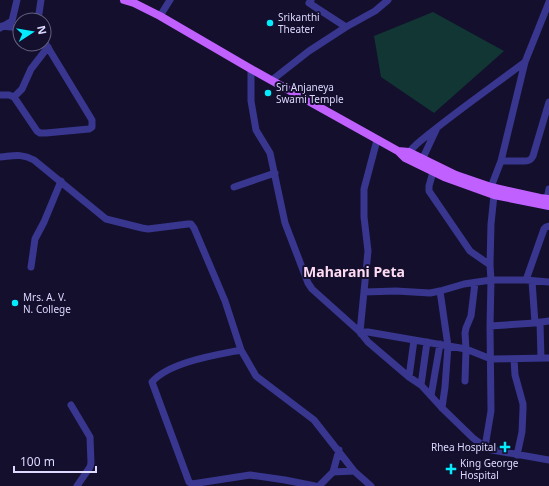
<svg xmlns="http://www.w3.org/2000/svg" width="549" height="486" font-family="'Noto Sans',sans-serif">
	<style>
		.green { fill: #113634 }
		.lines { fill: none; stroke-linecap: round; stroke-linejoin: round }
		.minor { stroke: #38368e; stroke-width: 7 }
		.major { stroke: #c060ff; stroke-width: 8 }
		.poi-dot { fill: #05ecff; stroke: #130f2c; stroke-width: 1.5 }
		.labels { text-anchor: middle; stroke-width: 4; stroke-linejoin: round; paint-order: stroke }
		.poi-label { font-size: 10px; fill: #ddd9ff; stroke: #130f2c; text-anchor: start }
		.district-label { font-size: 14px; font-weight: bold; fill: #ffdbf3; stroke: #130f2c }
	</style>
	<rect width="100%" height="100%" fill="#130f2c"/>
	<path class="green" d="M433 12 504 51 434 113 381 77 374 36Z"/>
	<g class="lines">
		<path class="minor" d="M311 0 309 3 346 27
			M160 16 170 0
			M38 20 41 0
			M2 26 20 28
			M0 28 12 21 17 0
			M251 69V101L256 130 270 153 285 223 308 283 312 289 360 332 368 342 409 377 421 385 442 408 473 438 485 447 492 450 549 460
			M272 80 309 51 346 27 375 11 388 0
			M0 95H9L14 97 37 131 40 133H46L89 129 92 127V120L44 41
			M14 97 22 89 31 69 48 47
			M407 156C412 146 421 141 429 134 460 109 493 86 525 62
			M0 157C13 156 21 153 34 160L106 219 142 228 148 229 188 224H191L194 228 225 301 241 350
			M501 161H525C529 161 531 160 533 156L549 102
			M421 162 436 130
			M433 172 429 186V191L470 251 490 265
			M234 187 275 173
			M491 187 501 161 525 62 549 2
			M547 199 549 189
			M31 267 35 239 44 222 61 181
			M526 280 544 229 546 227 549 226
			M532 281 535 323
			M440 291 448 346 445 387 442 408
			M364 292 396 291 430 293 440 291 464 284 491 280H526L549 282
			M540 322 541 358
			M490 326 535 323 549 321
			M360 332 368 251 364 217V189L377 140
			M361 334 365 332H368L466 349 491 359 549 358
			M514 359 515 375 523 404V409L522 432 517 455
			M409 377 414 340
			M465 381 466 349 465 333 466 328 471 316 475 283
			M421 385 427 342
			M431 396 440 344
			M71 405 90 437 91 463 90 467 77 486
			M485 447 491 411 490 326 491 280 490 265 491 224 494 195
			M333 472 354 471 371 486
			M315 486 285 480 250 475 192 484 189 482 152 382C169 362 216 355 241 350L256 376 314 420 354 471
			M319 486 333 472 339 450"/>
		<path class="major" d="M124 0 134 3 160 16 251 69 398 151 405 158 444 177 494 195 549 206
			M398 151 409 152 456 175 491 187 540 198 549 199"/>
	</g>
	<g class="poi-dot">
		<circle cx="270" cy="23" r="4"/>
		<circle cx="268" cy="93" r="4"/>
		<circle cx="15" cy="303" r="4"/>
		<path d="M503 441h4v4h4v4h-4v4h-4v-4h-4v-4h4z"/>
		<path d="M449 463h4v4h4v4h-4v4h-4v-4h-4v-4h4z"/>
	</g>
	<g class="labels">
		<g class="poi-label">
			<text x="278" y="21">Srikanthi<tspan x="278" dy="12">Theater</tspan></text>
			<text x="276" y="91">Sri Anjaneya<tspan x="276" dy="12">Swami Temple</tspan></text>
			<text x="23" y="301">Mrs. A. V.<tspan x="23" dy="12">N. College</tspan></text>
			<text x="496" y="451" text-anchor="end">Rhea Hospital</text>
			<text x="460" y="467">King George<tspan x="460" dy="12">Hospital</tspan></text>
		</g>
		<g class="district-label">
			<text x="354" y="277">Maharani Peta</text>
		</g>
	</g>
	<g transform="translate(32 32) rotate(78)"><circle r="19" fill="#130f2c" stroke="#646080"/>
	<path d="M0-3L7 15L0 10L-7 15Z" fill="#05ecff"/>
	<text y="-6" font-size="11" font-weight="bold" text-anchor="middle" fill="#ddd9ff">N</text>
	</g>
	<path d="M14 466v6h82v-6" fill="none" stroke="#ddd9ff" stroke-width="2"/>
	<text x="20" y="466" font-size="12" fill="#ddd9ff" stroke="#130f2c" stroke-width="3" paint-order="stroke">100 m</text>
</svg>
